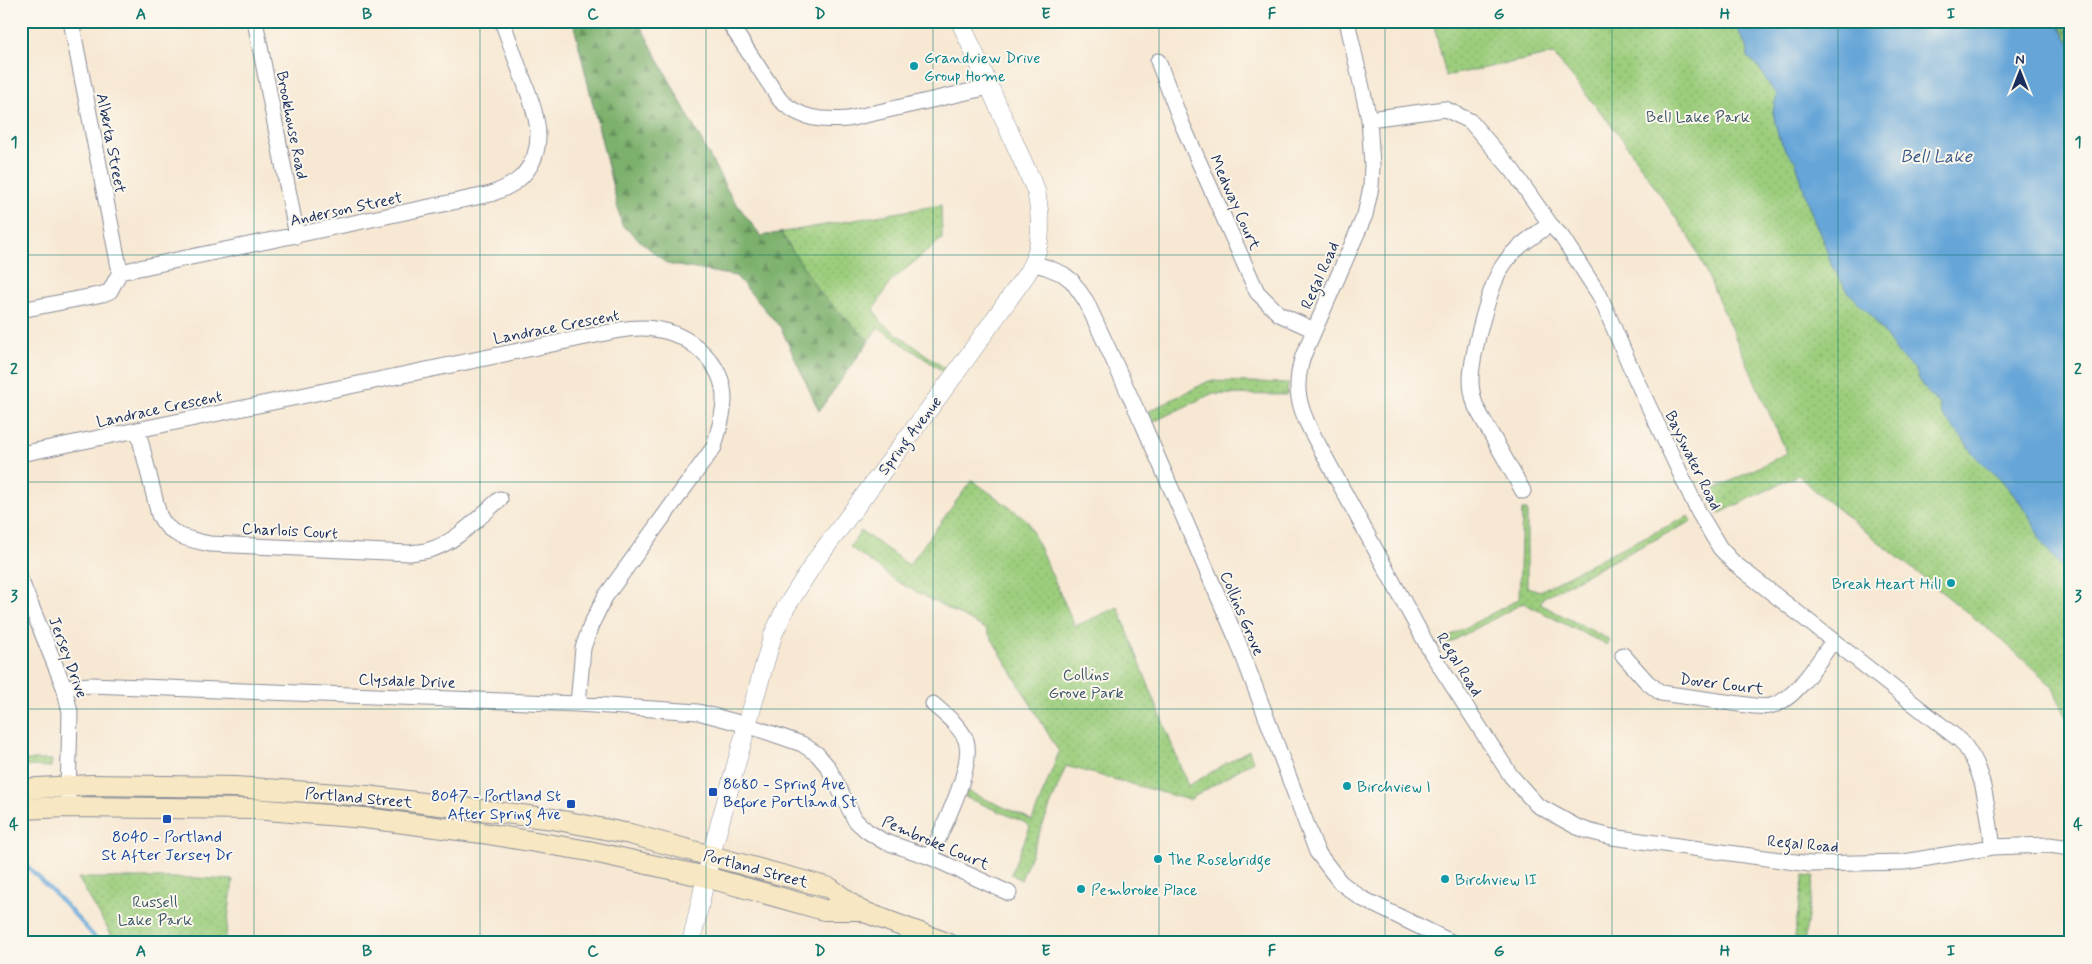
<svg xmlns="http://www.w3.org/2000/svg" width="2092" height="964" font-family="Mynerve,sans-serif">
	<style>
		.grass { fill: url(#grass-dots); stroke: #5b7e6d }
		.forest { fill: url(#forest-firs); stroke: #4c7065 }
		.water { fill: #65a5d8; stroke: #406a9b }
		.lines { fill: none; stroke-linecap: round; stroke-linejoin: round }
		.stream { stroke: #65a5d8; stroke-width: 4 }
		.minor-casing { stroke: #898c98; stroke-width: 17 }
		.tertiary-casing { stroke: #898c98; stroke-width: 19 }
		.secondary-casing { stroke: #898c98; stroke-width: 22 }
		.minor { stroke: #fff; stroke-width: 15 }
		.tertiary { stroke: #fff; stroke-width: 18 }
		.secondary { stroke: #f7e8c3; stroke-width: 20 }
		.grid { fill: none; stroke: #0f766e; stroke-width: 1; stroke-opacity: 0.55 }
		.culture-dot { fill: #0f9aa8; stroke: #fbf7ec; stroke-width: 2 }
		.transit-dot { fill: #1a4fb4; stroke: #fbf7ec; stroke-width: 2 }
		.labels { text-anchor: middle; stroke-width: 4; stroke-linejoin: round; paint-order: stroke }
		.culture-label { font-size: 16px; fill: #0d838f; stroke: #fbf7ec; text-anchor: start }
		.park-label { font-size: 16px; fill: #3b5666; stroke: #fbf7ec }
		.street-label { font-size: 16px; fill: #1b2f5e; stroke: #fbf7ec }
		.transit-label { font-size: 16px; fill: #164399; stroke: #fbf7ec; text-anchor: start }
		.water-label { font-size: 18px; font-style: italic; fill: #355889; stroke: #fbf7ec }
		.neatline { fill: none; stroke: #0f766e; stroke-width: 2 }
		.grid-label { font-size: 16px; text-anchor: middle; font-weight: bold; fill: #0f766e }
	</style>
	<defs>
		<pattern id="grass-dots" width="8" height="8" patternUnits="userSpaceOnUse" patternTransform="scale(1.25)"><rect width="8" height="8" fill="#9bcd7c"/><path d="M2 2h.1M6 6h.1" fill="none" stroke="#85b06e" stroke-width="1.8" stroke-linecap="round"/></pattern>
		<pattern id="forest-firs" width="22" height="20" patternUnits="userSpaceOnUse" patternTransform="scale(1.25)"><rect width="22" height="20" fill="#7cb06c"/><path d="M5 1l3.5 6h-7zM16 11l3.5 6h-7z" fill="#65905c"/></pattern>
	</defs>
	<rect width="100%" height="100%" fill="#fbf7ec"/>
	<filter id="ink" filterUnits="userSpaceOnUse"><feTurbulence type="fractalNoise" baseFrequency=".02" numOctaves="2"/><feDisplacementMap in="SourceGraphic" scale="10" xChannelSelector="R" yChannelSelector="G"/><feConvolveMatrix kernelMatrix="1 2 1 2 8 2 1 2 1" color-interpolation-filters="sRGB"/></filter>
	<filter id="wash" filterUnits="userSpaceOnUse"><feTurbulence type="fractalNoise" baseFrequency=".0096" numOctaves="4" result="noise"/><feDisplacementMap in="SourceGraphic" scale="20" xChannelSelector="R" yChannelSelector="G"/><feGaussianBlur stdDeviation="1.12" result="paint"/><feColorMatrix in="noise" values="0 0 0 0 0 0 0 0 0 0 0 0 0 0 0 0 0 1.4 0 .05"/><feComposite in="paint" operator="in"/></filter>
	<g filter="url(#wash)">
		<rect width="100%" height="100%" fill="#f7e8d3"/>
		<path class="grass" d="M573 21H638L730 195 761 236 941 205 942 239 891 281 874 309 882 323 946 369 944 372 878 327 819 411 781 328 736 276 667 264 622 225Z
			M1433 21H1733L1735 23 1748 49V57L1754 61 1777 94 1773 113 1778 135 1785 149 1796 162 1807 200 1815 223 1822 236 1832 266 1849 293 1872 316 1878 326 1915 369 1923 387 1939 404 1942 415 1964 440 1973 454 1999 477 2021 504 2071 582V727L2052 686 2003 641 1820 495 1798 475 1718 514 1707 493 1787 453 1693 243 1621 137 1553 54 1446 76Z
			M1209 381 1288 383 1287 395 1211 394 1151 423 1147 412Z
			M972 480 1027 520 1075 626 1118 607 1188 786 1249 750 1253 761 1189 800 1066 766 1021 880 1011 874 1030 827 1024 822 965 797 967 791 1026 817 1032 821 1059 752 986 629 898 582 850 547 861 531 909 565Z
			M1522 510H1527V587L1540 591 1607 555 1689 516 1692 521 1610 562 1544 597 1540 604 1610 640 1607 645 1523 603 1447 644 1444 639 1519 599Z
			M21 760H52L51 767 21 766Z
			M1804 875 1814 876 1804 943H1793Z
			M78 878H196L233 880 225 943H116Z"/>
		<path class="forest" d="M573 21H638L730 195 761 236 781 233 821 294 869 341 819 411 781 328 736 276 667 264 622 225Z
			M2055 21H2071V45Z"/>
		<path class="water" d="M1733 21H2055L2071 45V582L2062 568 2042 543 2030 517 2021 503 1999 477 1986 467 1973 454 1964 440 1942 415 1939 404 1923 387 1915 369 1899 355 1872 316 1849 293 1832 266 1822 236 1815 223 1807 200 1796 162 1785 149 1778 135 1773 111 1777 94C1766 86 1762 64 1748 58V49Z"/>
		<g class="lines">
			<path class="stream" d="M21 860 63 902 100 943"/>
		</g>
	</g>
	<g filter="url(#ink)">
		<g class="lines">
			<g class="minor-casing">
				<path id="minor" d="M71 21 120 272
					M255 21 297 236
					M728 21 780 100C800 119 821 121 848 119L989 87
					M1347 21 1369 119 1372 165 1371 187 1365 215 1303 356C1294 386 1297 403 1311 431L1432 654 1511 776 1537 805 1575 826 1588 831 1612 837 1810 864 1904 862 1993 847 2049 845 2071 848
					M1158 61 1182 124 1257 292 1279 314 1314 330
					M1369 119 1445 109 1470 121 1513 171 1550 224 1562 237 1600 296 1634 375 1699 513 1720 548 1734 563 1961 741C1986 770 1987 811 1993 847
					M1033 264 1046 267 1063 274 1072 281 1086 301 1143 424 1238 642 1317 852 1340 882 1361 898 1453 943
					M21 310 103 294 110 291 120 272 491 194C503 189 516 184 524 174 550 145 534 107 522 76 515 58 509 39 502 21
					M138 431 159 515C170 537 188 539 210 544L409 553C416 552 423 552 429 550 456 543 479 517 500 499
					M21 454 620 330C632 328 642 327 654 329 688 333 724 362 724 399 724 415 718 432 714 447L605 597 591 625 583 648 578 704
					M1523 491 1476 407C1473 398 1471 390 1471 381 1471 356 1490 283 1504 264 1515 247 1534 236 1550 224
					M21 581 64 687 70 712 68 796
					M1623 655 1647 682 1661 693 1754 706C1759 706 1765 707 1770 706 1796 701 1818 661 1833 641
					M64 687 91 685 578 704 698 712 747 725 802 744 817 754 828 767 855 820 867 831 883 841 930 857 1009 893
					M930 857C941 831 977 763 965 738 958 724 944 714 933 704"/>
			</g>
			<g class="tertiary-casing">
				<path id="tertiary" d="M691 943 711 855 747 725 773 635 785 609 816 560 953 377 1026 275C1043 249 1042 222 1036 191L960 21"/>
			</g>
			<g class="secondary-casing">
				<path id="secondary" d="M21 789 91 785 235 787 367 796 553 819 630 834 830 888 859 910 947 943
					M21 809 67 807 254 809 365 818 482 833 589 851 706 877 824 910H859"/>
			</g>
			<use href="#minor" class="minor"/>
			<use href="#tertiary" class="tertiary"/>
			<use href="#secondary" class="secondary"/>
		</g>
	</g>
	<path class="grid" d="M254 21V943M480 21V943M706 21V943M933 21V943M1159 21V943M1385 21V943M1612 21V943M1838 21V943M21 255H2071M21 482H2071M21 709H2071"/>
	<g class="culture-dot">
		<circle cx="914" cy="66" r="5"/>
		<circle cx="1951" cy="583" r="5"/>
		<circle cx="1347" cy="786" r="5"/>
		<circle cx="1158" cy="859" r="5"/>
		<circle cx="1445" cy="879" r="5"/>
		<circle cx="1081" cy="889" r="5"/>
	</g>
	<g class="transit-dot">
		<rect x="708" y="787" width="10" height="10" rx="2.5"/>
		<rect x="566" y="799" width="10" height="10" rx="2.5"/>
		<rect x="162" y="814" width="10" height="10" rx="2.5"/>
	</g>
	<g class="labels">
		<g class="culture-label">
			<text x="924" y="63">Grandview Drive<tspan x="924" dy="18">Group Home</tspan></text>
			<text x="1941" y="589" text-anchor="end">Break Heart Hill</text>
			<text x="1357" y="792">Birchview I</text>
			<text x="1168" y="865">The Rosebridge</text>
			<text x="1455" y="885">Birchview II</text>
			<text x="1091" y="895">Pembroke Place</text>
		</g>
		<g class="park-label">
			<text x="1698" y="122">Bell Lake Park</text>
			<text x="1086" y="680">Collins<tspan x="1086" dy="18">Grove Park</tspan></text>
			<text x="155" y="907">Russell<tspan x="155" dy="18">Lake Park</tspan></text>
		</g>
		<g class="street-label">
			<text transform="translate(293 125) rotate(79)" y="6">Brookhouse Road</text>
			<text transform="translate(112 143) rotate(79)" y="6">Alberta Street</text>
			<text transform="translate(1236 202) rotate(66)" y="6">Medway Court</text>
			<text transform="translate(346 208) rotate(-12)" y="6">Anderson Street</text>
			<text transform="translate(1319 275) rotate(-66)" y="6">Regal Road</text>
			<text transform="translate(556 326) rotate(-11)" y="6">Landrace Crescent</text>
			<text transform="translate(159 408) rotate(-12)" y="6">Landrace Crescent</text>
			<text transform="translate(909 435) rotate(-53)" y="6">Spring Avenue</text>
			<text transform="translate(1694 460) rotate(64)" y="6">Bayswater Road</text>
			<text transform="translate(290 530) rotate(3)" y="6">Charlois Court</text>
			<text transform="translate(1243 613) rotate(67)" y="6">Collins Grove</text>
			<text transform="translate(69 657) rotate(70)" y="6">Jersey Drive</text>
			<text transform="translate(1460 664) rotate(58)" y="6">Regal Road</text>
			<text transform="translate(407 680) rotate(2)" y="6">Clysdale Drive</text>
			<text transform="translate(1722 683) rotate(7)" y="6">Dover Court</text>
			<text transform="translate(359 797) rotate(5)" y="6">Portland Street</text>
			<text transform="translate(936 842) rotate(23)" y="6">Pembroke Court</text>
			<text transform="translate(1803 843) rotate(5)" y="6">Regal Road</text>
			<text transform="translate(756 868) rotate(15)" y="6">Portland Street</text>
		</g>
		<g class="transit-label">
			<text x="723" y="789">8680 - Spring Ave<tspan x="723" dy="18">Before Portland St</tspan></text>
			<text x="561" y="801" text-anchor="end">8047 - Portland St<tspan x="561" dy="18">After Spring Ave</tspan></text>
			<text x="167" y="842" text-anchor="middle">8040 - Portland<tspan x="167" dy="18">St After Jersey Dr</tspan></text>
		</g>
		<g class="water-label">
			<text x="1936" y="162">Bell Lake</text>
		</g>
	</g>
	<rect width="2092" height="964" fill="none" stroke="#fbf7ec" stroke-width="55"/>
	<g transform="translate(2020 72)" stroke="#fbf7ec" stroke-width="4" paint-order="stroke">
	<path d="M0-4L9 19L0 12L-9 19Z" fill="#1b2f5e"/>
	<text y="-8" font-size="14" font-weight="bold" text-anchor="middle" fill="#1b2f5e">N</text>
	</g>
	<rect x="28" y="28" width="2036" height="908" class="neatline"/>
	<g class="grid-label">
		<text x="141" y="19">A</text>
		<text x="367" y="19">B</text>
		<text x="593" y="19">C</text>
		<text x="820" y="19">D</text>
		<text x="1046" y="19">E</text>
		<text x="1272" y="19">F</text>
		<text x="1499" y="19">G</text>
		<text x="1725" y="19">H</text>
		<text x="1951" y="19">I</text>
		<text x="14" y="147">1</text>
		<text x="2078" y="147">1</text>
		<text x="14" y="374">2</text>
		<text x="2078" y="374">2</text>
		<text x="14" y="601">3</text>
		<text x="2078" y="601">3</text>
		<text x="14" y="829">4</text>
		<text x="2078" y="829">4</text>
		<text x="141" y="956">A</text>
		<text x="367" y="956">B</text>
		<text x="593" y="956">C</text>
		<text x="820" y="956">D</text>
		<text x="1046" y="956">E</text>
		<text x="1272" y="956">F</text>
		<text x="1499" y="956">G</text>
		<text x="1725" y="956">H</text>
		<text x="1951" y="956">I</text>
	</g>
</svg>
